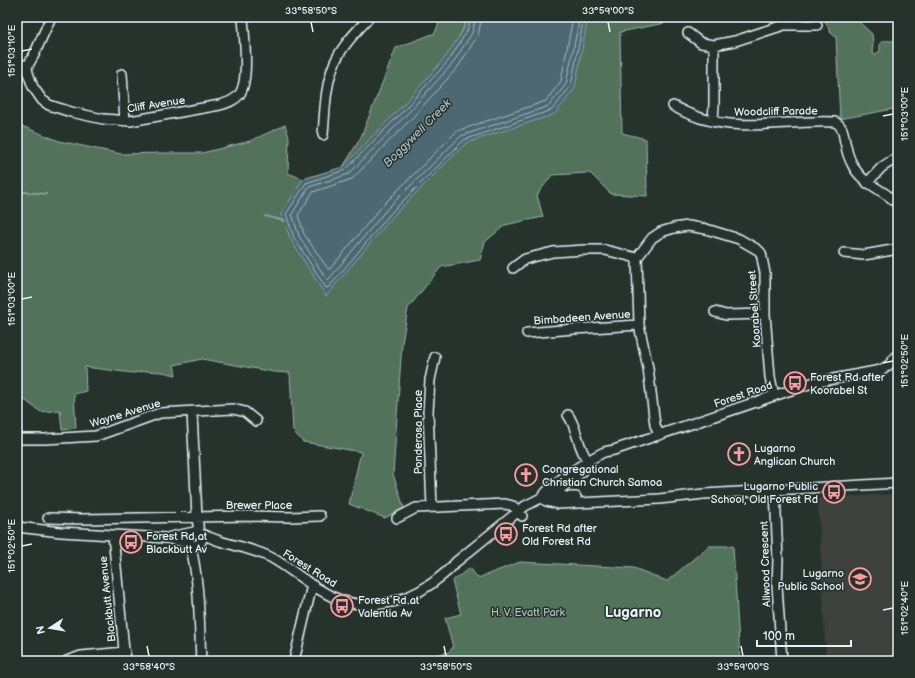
<svg xmlns="http://www.w3.org/2000/svg" width="915" height="678" font-family="'Balsamiq Sans',sans-serif">
	<style>
		.built { fill: #3c433d }
		.green { fill: #52725c; stroke: #9db2aa }
		.water { fill: #4d6872; stroke: #8b9fa8 }
		.lines { fill: none; stroke-linecap: round; stroke-linejoin: round }
		.shore { stroke: #aabac2; stroke-width: 1 }
		.stream { stroke: #8b9fa8; stroke-width: 2 }
		.minor-casing { stroke: #e8f1f8; stroke-width: 12 }
		.minor { stroke: #26332d; stroke-width: 9 }
		.ticks { fill: none; stroke: #e8f1f8; stroke-width: 1.5 }
		.labels { text-anchor: middle; stroke-width: 3; stroke-linejoin: round; paint-order: stroke }
		.street-label { font-size: 11px; fill: #e8f1f8; stroke: #26332d }
		.poi-label { font-size: 11px; fill: #e8f1f8; stroke: #26332d; text-anchor: start }
		.park-label { font-size: 11px; fill: #acbeba; stroke: #26332d }
		.water-label { font-size: 12px; font-style: italic; fill: #aabac2; stroke: #26332d }
		.district-label { font-size: 15px; font-weight: bold; fill: #e8f1f8; stroke: #26332d }
		.neatline { fill: none; stroke: #e8f1f8; stroke-width: 1.5 }
		.ticks-label { font-size: 10px; text-anchor: middle; fill: #e8f1f8 }
	</style>
	<rect width="100%" height="100%" fill="#26332d"/>
	<filter id="ink" filterUnits="userSpaceOnUse"><feTurbulence type="fractalNoise" baseFrequency=".025" numOctaves="2"/><feDisplacementMap in="SourceGraphic" scale="8" xChannelSelector="R" yChannelSelector="G"/><feConvolveMatrix kernelMatrix="1 2 1 2 8 2 1 2 1" color-interpolation-filters="sRGB"/></filter>
	<g filter="url(#ink)">
		<path class="built" d="M898 494V661H826L818 498Z"/>
		<path class="green" d="M441 17H467C457 52 426 80 402 106L572 17H666L665 23 620 32 622 133 646 139 647 196 611 194 590 173 552 175 537 195 543 217 505 225 485 242 480 260 441 267 408 308 402 343 393 474 404 508 385 518 349 504 361 452 303 442 293 431 290 373 274 372 202 359 174 365 176 375 162 372 146 371 133 373 85 367 86 391 74 394 76 428 62 430 60 410 41 412 19 396 17 388V192L47 194 17 191V124L59 141 121 154 162 153H202L250 141 285 125 289 137 288 173 303 179 343 167 361 137 396 48 435 33Z
			M823 17H858L859 22 872 34 873 43 872 52 874 55 880 51V43C888 38 891 43 898 40V108L840 119 836 37 831 33Z
			M709 546H733L740 661H438L436 655 449 652 453 647 445 618 461 614 452 581 470 568 478 578 520 562 634 568 667 581Z"/>
		<path class="water" d="M467 17H594L587 22 575 88 555 114 466 143 394 215 326 296 291 240 281 214 303 179 343 167 402 106 445 58 464 29Z"/>
		<g class="lines">
			<path class="shore" d="M471 17 467 31 449 60 405 109 345 170 306 183 286 214 294 238 326 288 329 287 391 213 464 140 552 110 571 86 583 22 587 17
				M476 17 472 33 453 63 409 112 349 174 309 187 292 214 299 236 327 280 329 279 387 209 461 136 549 106 566 84 580 17
				M482 17 478 35 458 67 413 117 352 179 313 192 298 215 304 234 328 269H330L383 205 457 131 546 101 561 81 573 17"/>
			<path class="stream" d="M265 216 285 221"/>
			<g class="minor-casing">
				<path id="minor" d="M51 17 34 55 27 67 28 73 33 87 42 100 49 105 71 112 103 119 130 121 220 105C227 103 234 101 239 95 250 81 244 35 243 17
					M688 33 701 43 714 45 735 41 784 25H817
					M17 62 27 67
					M122 74 125 121
					M673 106C729 138 777 119 835 122 845 127 843 137 846 146 847 153 849 158 852 164 863 186 883 188 898 204
					M713 121 714 104V45
					M323 135C325 110 325 85 335 62 342 46 356 32 367 20V17
					M867 183 882 167 898 157
					M844 253 864 255 898 249
					M513 268 525 259 553 252 584 250H605L637 258
					M715 312 726 315 765 314
					M527 333 574 329 639 325
					M192 412 197 517 199 534
					M568 415C578 429 577 447 588 461
					M659 435 655 425 648 368 639 325 637 258 652 238 661 232 674 228 688 226 706 229 739 239 758 250 761 253 765 273V314L770 377 774 396
					M17 439H45L96 436 160 413 233 409 245 412 256 421
					M775 490 778 560 777 586 782 661
					M553 495 583 471
					M554 495 567 497H576
					M543 497C545 487 592 458 602 453 606 451 610 451 614 450L812 383 881 370 889 365 898 354
					M543 497 546 501 558 504 659 499 704 494 898 483
					M432 507 428 412 430 380 435 357
					M48 518 83 519 249 516 289 517 320 516
					M397 518 416 508 505 504 513 506 522 516
					M17 527 61 532 165 538 189 543
					M200 534C208 536 215 540 223 542 240 547 256 550 272 558 293 570 311 587 333 597 367 612 402 604 431 584 440 577 449 571 456 562L525 506 543 497
					M113 535 125 661
					M170 537 194 532C199 532 201 535 202 539 200 546 194 547 189 543L188 538 191 533
					M190 544C200 582 199 622 201 661
					M67 661 81 656 125 652
					M294 661 312 585"/>
			</g>
			<use href="#minor" class="minor"/>
		</g>
	</g>
	<path class="ticks" d="M311 22 313 32M608 22 610 32M22 51 32 49M883 116 893 114M22 299 32 297M883 363 893 361M22 546 32 544M883 610 893 608M147 646 149 656M444 646 446 656M741 646 743 656"/>
	<defs>
		<g id="bus-ring" transform="scale(1.15)"><circle r="9.5" fill="#26332d" stroke="#ff9aa2" stroke-width="1.5"/><path d="M-5-6H5V4H4V6H2V4H-2V6H-4V4H-5ZM-3.5-4V0h7V-4ZM-3.5 1.2v1.5H-2V1.2ZM2 1.2v1.5H3.5V1.2Z" fill="#ff9aa2"/></g>
		<g id="church-ring" transform="scale(1.15)"><circle r="9.5" fill="#26332d" stroke="#ff9aa2" stroke-width="1.5"/><path d="M-1.2-6h2.4v3.5h3.3v2.4h-3.3V6h-2.4V-.1h-3.3v-2.4h3.3Z" fill="#ff9aa2"/></g>
		<g id="school-ring" transform="scale(1.15)"><circle r="9.5" fill="#26332d" stroke="#ff9aa2" stroke-width="1.5"/><path d="M0-5L7-2L0 1L-7-2ZM-4 1L0 2.5L4 1V4Q0 6-4 4Z" fill="#ff9aa2"/></g>
	</defs>
	<g fill-rule="evenodd">
		<use href="#bus-ring" x="795" y="383"/>
		<use href="#church-ring" x="739" y="454"/>
		<use href="#church-ring" x="526" y="475"/>
		<use href="#bus-ring" x="834" y="492"/>
		<use href="#bus-ring" x="506" y="534"/>
		<use href="#bus-ring" x="131" y="542"/>
		<use href="#school-ring" x="860" y="579"/>
		<use href="#bus-ring" x="342" y="606"/>
	</g>
	<g class="labels">
		<g class="street-label">
			<text transform="translate(156 104) rotate(-9)" y="4">Cliff Avenue</text>
			<text transform="translate(776 111) rotate(-1)" y="4">Woodcliff Parade</text>
			<text transform="translate(754 309) rotate(-94)" y="4">Koorabel Street</text>
			<text transform="translate(582 317) rotate(-4)" y="4">Bimbadeen Avenue</text>
			<text transform="translate(743 394) rotate(-19)" y="4">Forest Road</text>
			<text transform="translate(125 413) rotate(-17)" y="4">Wayne Avenue</text>
			<text transform="translate(418 432) rotate(-90)" y="4">Ponderosa Place</text>
			<text x="259" y="509">Brewer Place</text>
			<text transform="translate(765 564) rotate(-92)" y="4">Allwood Crescent</text>
			<text transform="translate(310 568) rotate(32)" y="4">Forest Road</text>
			<text transform="translate(107 599) rotate(-96)" y="4">Blackbutt Avenue</text>
		</g>
		<g class="poi-label">
			<text x="810" y="381">Forest Rd after<tspan x="810" dy="13">Koorabel St</tspan></text>
			<text x="754" y="452">Lugarno<tspan x="754" dy="13">Anglican Church</tspan></text>
			<text x="542" y="473">Congregational<tspan x="542" dy="13">Christian Church Samoa</tspan></text>
			<text x="818" y="490" text-anchor="end">Lugarno Public<tspan x="818" dy="13">School, Old Forest Rd</tspan></text>
			<text x="522" y="532">Forest Rd after<tspan x="522" dy="13">Old Forest Rd</tspan></text>
			<text x="146" y="540">Forest Rd at<tspan x="146" dy="13">Blackbutt Av</tspan></text>
			<text x="844" y="577" text-anchor="end">Lugarno<tspan x="844" dy="13">Public School</tspan></text>
			<text x="358" y="604">Forest Rd at<tspan x="358" dy="13">Valentia Av</tspan></text>
		</g>
		<g class="park-label">
			<text x="528" y="616">H. V. Evatt Park</text>
		</g>
		<g class="water-label">
			<text transform="translate(417 133) rotate(-45)" y="4">Boggywell Creek</text>
		</g>
		<g class="district-label">
			<text x="633" y="617">Lugarno</text>
		</g>
	</g>
	<rect width="915" height="678" fill="none" stroke="#26332d" stroke-width="44"/>
	<g transform="translate(50 628) rotate(258)" stroke="#26332d" stroke-width="3" paint-order="stroke">
	<path d="M0-3L7 15L0 10L-7 15Z" fill="#e8f1f8"/>
	<text y="-6" font-size="11" font-weight="bold" text-anchor="middle" fill="#e8f1f8">N</text>
	</g>
	<path d="M757 640v6h94v-6" fill="none" stroke="#e8f1f8" stroke-width="2"/>
	<text x="763" y="640" font-size="12" fill="#e8f1f8" stroke="#26332d" stroke-width="3" paint-order="stroke">100 m</text>
	<rect x="22" y="22" width="871" height="634" class="neatline"/>
	<g class="ticks-label">
		<text x="311" y="14">33°58'50"S</text>
		<text x="608" y="14">33°59'00"S</text>
		<text transform="translate(11 51) rotate(-90)" y="4">151°03'10"E</text>
		<text transform="translate(904 114) rotate(-90)" y="4">151°03'00"E</text>
		<text transform="translate(11 299) rotate(-90)" y="4">151°03'00"E</text>
		<text transform="translate(904 361) rotate(-90)" y="4">151°02'50"E</text>
		<text transform="translate(11 546) rotate(-90)" y="4">151°02'50"E</text>
		<text transform="translate(904 608) rotate(-90)" y="4">151°02'40"E</text>
		<text x="149" y="670">33°58'40"S</text>
		<text x="446" y="670">33°58'50"S</text>
		<text x="743" y="670">33°59'00"S</text>
	</g>
</svg>
